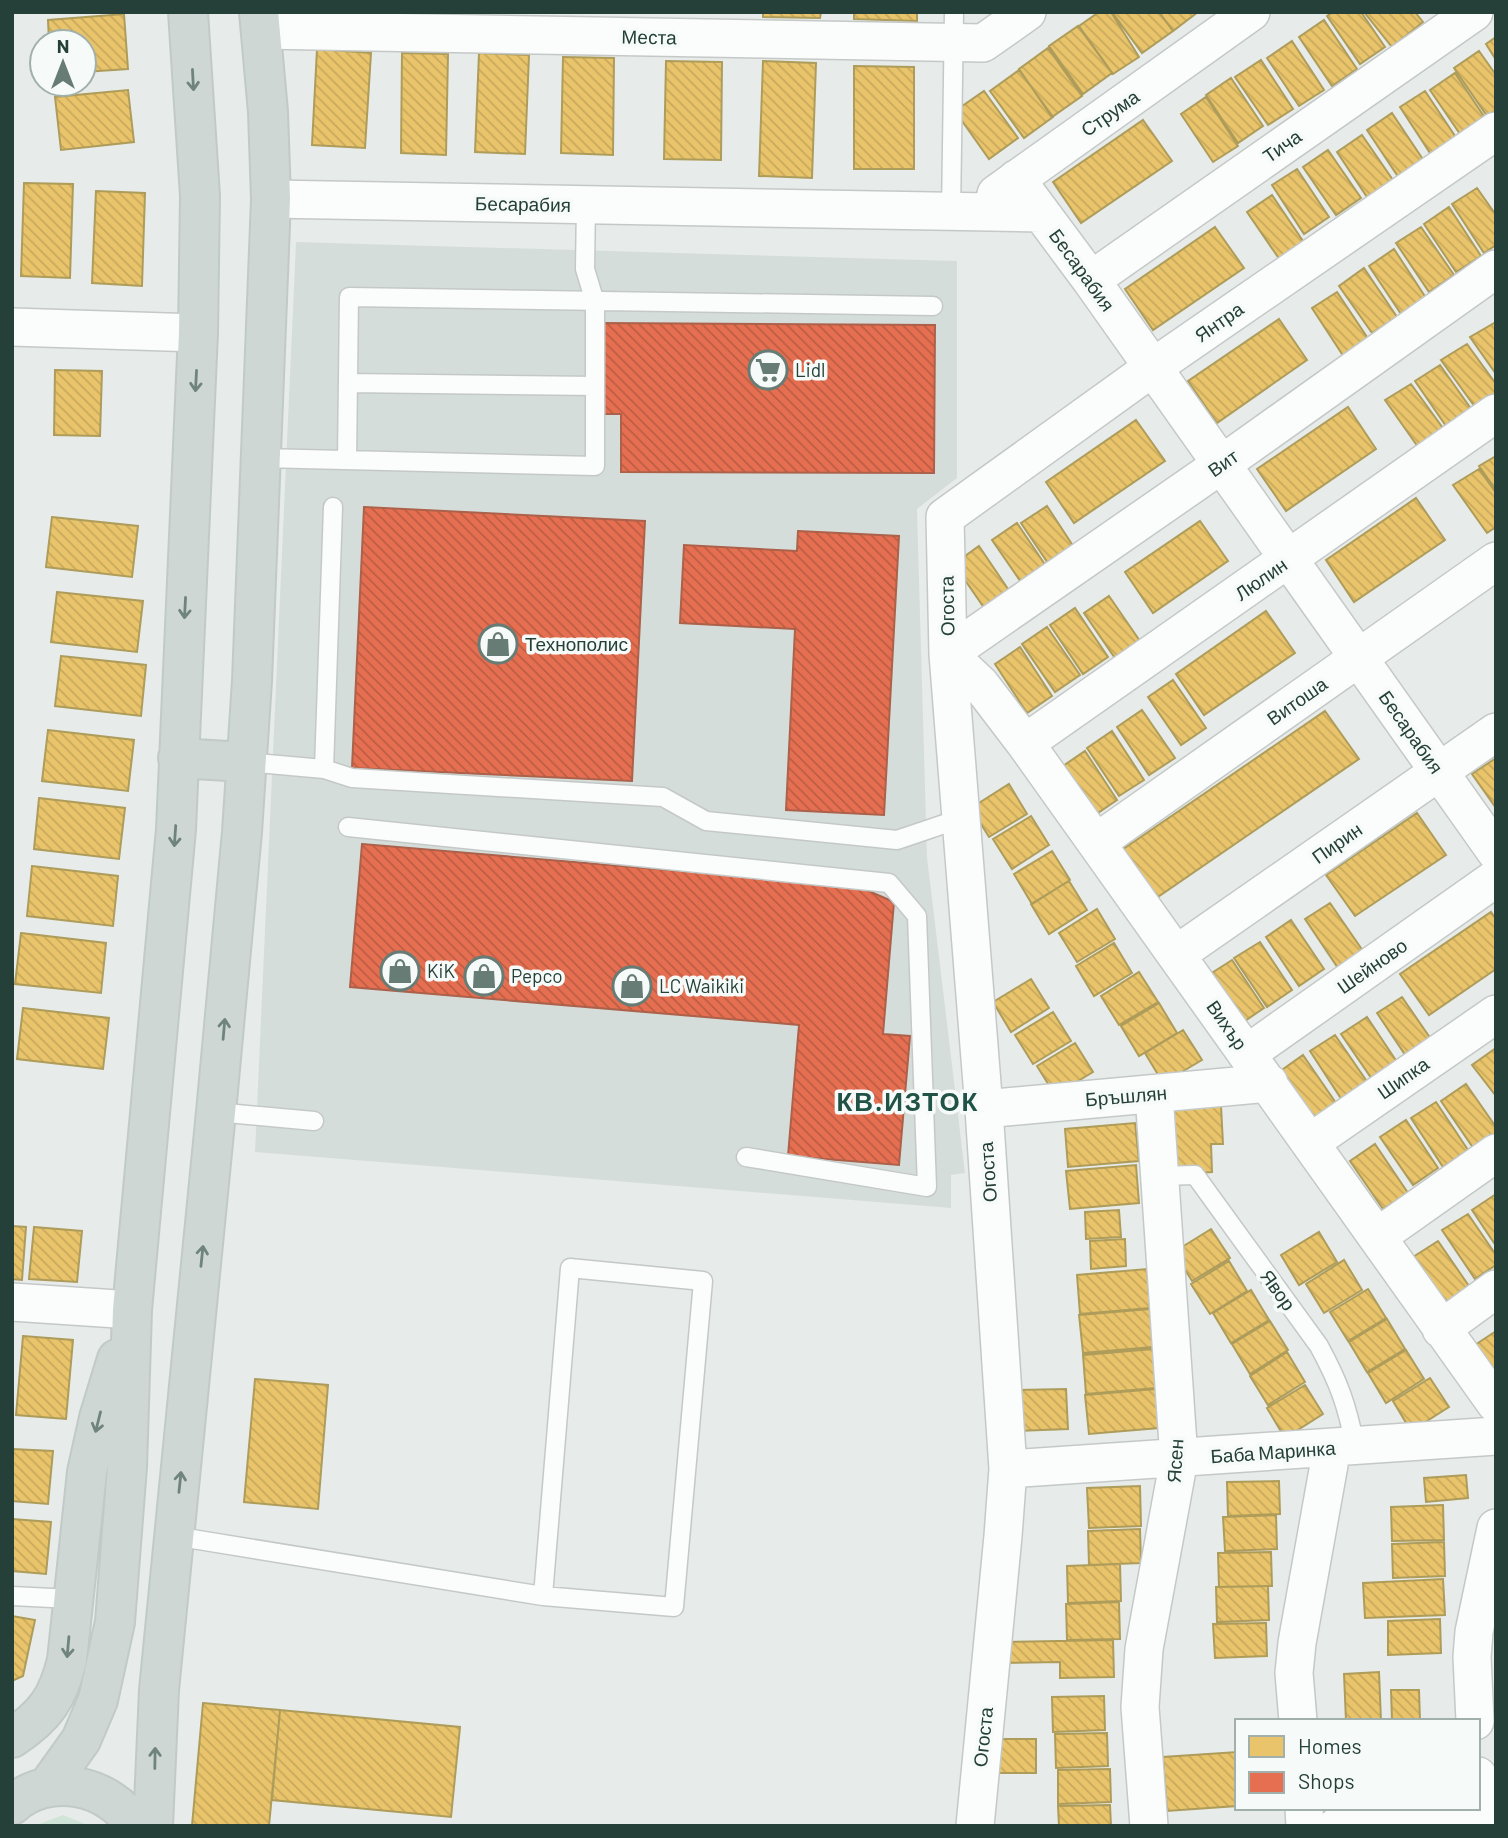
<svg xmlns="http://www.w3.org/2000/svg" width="1508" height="1838" font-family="Barlow,sans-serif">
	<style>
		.built { fill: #d5ddda }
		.grass { fill: url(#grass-tufts) }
		.homes { fill: url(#homes-back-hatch); stroke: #ae9c5b; stroke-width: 2 }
		.shops { fill: url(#shops-back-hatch); stroke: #ac614a; stroke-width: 2 }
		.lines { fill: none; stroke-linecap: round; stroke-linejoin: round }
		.lane-casing { stroke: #c4c9c7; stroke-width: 21 }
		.street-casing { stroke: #c4c9c7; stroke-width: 40 }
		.primary-casing { stroke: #c2cac8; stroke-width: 42 }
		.lane { stroke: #fbfcfc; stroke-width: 18 }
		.street { stroke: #fbfcfc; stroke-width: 37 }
		.primary { stroke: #ced7d4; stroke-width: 38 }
		.oneway { stroke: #70847e }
		.labels { text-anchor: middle; stroke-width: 7; stroke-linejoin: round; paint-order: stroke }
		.street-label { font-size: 19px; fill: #244038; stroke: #f6faf8 }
		.poi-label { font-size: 19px; fill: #244038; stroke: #f6faf8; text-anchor: start }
		.district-label { font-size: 26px; font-weight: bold; letter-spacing: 2px; fill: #205346; stroke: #f6faf8 }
	</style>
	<defs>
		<pattern id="grass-tufts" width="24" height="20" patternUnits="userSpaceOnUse" patternTransform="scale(1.75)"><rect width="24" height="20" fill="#d0e5d7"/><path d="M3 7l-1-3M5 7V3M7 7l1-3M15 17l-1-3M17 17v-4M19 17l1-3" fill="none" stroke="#b2c6b9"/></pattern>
		<pattern id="homes-back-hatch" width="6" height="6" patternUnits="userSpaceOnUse" patternTransform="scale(1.75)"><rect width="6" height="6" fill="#e9c46a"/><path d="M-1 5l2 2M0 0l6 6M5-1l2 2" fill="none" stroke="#c8a95d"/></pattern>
		<pattern id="shops-back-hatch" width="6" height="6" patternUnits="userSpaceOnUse" patternTransform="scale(1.75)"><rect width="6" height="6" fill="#e76f51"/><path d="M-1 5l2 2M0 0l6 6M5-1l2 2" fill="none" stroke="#bb5d44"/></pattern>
	</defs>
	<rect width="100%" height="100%" fill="#e7ecea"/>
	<path class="built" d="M296 242 957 261V478L917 509 927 857 965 1173 951 1175V1208L255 1152Z"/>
	<path class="grass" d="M63 1815 90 1826H34Z"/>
	<path class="homes" d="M763 12H821L820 18 763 17Z
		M854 12H917V21L854 19Z
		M1099 12H1111L1139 57 1113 74 1079 26Z
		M1112 12H1159L1173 31 1142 53Z
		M1159 12H1198L1173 31Z
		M1333 12H1361L1385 47 1360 64 1327 16Z
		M1364 12H1415L1423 22 1392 47Z
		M124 14 128 69 84 72V42H49L48 20Z
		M1324 20 1357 69 1332 86 1299 37Z
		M1078 26 1112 73 1083 94 1049 46Z
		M1496 37V60L1486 44Z
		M1292 41 1324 90 1299 106 1267 58Z
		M1048 48 1082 96 1052 117 1019 69Z
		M317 49 371 53 365 148 312 145Z
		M1479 51 1496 75V110L1487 116 1454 68Z
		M402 53 448 54 446 155 401 153Z
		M479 53 529 55 525 154 475 152Z
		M563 57 614 58 613 155 561 153Z
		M1261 60 1293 109 1268 125 1235 77Z
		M666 61 722 62 721 160 664 159Z
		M763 61 816 63 812 178 759 176Z
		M854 66 914 67V169H854Z
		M1019 70 1053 117 1024 138 990 91Z
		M1455 73 1487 121 1462 137 1430 90Z
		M1231 78 1263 126 1238 143 1206 95Z
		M128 90 134 142 61 150 55 97Z
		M984 91 1018 138 989 159 955 111Z
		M1425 91 1457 139 1432 156 1400 107Z
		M1206 97 1238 146 1213 162 1181 114Z
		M1392 113 1424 161 1399 178 1367 130Z
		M1143 120 1172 161 1081 223 1053 182Z
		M1362 135 1395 183 1369 200 1337 152Z
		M1328 150 1361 198 1336 215 1303 167Z
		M1297 169 1329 217 1304 234 1272 185Z
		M24 183 73 184 70 278 21 276Z
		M1477 188 1496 215V245L1484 253 1452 204Z
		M96 191 145 193 142 286 92 283Z
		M1272 195 1305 244 1280 260 1247 212Z
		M1449 207 1481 256 1456 272 1424 224Z
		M1215 227 1244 268 1153 330 1125 289Z
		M1421 227 1454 275 1429 292 1396 243Z
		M1394 249 1426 298 1401 314 1369 266Z
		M1364 268 1397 317 1372 333 1339 286Z
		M1337 292 1369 340 1344 357 1312 308Z
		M1279 319 1307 360 1217 423 1188 381Z
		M1496 322V374L1470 337Z
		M1467 344 1496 384V395L1475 407 1441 360Z
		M1440 365 1474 413 1448 429 1415 381Z
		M55 370 102 371 100 436 54 435Z
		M1411 384 1445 431 1418 447 1385 400Z
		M1348 407 1376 449 1286 511 1257 469Z
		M1136 420 1165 461 1074 523 1046 482Z
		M1496 456V490L1479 466Z
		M1479 469 1496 493V527L1487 533 1453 485Z
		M1416 498 1445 540 1354 602 1326 560Z
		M1047 506 1079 555 1054 572 1021 523Z
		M52 517 138 526 132 577 46 567Z
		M1200 521 1228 561 1153 613 1125 572Z
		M1017 523 1050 572 1025 588 992 540Z
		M979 546 1012 595 987 612 954 564Z
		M57 592 143 601 137 652 51 642Z
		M1109 596 1142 644 1117 661 1084 613Z
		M1075 608 1108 657 1083 674 1050 625Z
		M1266 611 1295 653 1204 715 1176 674Z
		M1047 627 1080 675 1055 692 1022 644Z
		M1020 647 1052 696 1027 713 995 664Z
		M61 656 146 665 141 716 55 706Z
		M1173 680 1206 728 1181 745 1148 697Z
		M1142 710 1175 758 1149 775 1117 727Z
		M1325 711 1359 759 1149 903 1116 854Z
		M48 730 134 740 128 791 42 781Z
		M1112 731 1144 780 1119 796 1087 748Z
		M1085 751 1117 800 1092 817 1060 768Z
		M1496 758V808L1472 774Z
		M1009 784 1027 814 989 837 971 808Z
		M39 798 125 808 119 859 34 849Z
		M1417 813 1446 855 1355 916 1326 875Z
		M1031 816 1049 845 1012 869 993 839Z
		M1052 851 1070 880 1032 904 1014 874Z
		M32 866 118 876 113 926 27 916Z
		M1069 881 1087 910 1049 934 1031 904Z
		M1330 903 1363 951 1338 968 1305 919Z
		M1097 909 1115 939 1077 962 1059 933Z
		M1491 912 1496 919V969L1429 1015 1400 974Z
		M1291 920 1324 969 1299 986 1266 937Z
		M21 933 106 943 101 993 15 984Z
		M1260 942 1292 990 1267 1007 1234 958Z
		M1114 943 1132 973 1094 996 1076 966Z
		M1232 960 1264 1008 1239 1025 1207 976Z
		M1139 972 1158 1002 1119 1025 1101 996Z
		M1031 979 1049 1008 1011 1032 993 1002Z
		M1402 997 1435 1045 1410 1062 1377 1013Z
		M1159 1003 1177 1033 1139 1056 1121 1026Z
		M23 1008 109 1018 103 1069 17 1059Z
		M1053 1012 1071 1041 1033 1064 1015 1035Z
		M1367 1017 1399 1065 1374 1082 1341 1034Z
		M1183 1030 1202 1060 1163 1083 1145 1053Z
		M1335 1035 1368 1083 1342 1100 1310 1051Z
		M1075 1043 1093 1072 1055 1095 1037 1066Z
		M1496 1048V1096L1472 1065Z
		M1303 1055 1336 1103 1311 1120 1279 1072Z
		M1466 1084 1496 1127V1134L1474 1149 1441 1101Z
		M1436 1102 1468 1150 1443 1167 1411 1118Z
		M1221 1106 1223 1144H1211L1212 1172 1167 1175 1163 1110Z
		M1406 1120 1438 1168 1413 1185 1380 1137Z
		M1135 1123 1139 1161 1068 1167 1065 1129Z
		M1375 1144 1408 1193 1383 1209 1350 1161Z
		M1136 1165 1139 1203 1070 1209 1066 1171Z
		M1496 1194V1246L1472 1210Z
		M1119 1210 1121 1237 1086 1239 1085 1212Z
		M1468 1214 1496 1255V1265L1475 1279 1442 1230Z
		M12 1226 26 1227 22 1280 12 1279Z
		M34 1227 82 1231 77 1282 29 1279Z
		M1211 1229 1230 1258 1192 1281 1174 1252Z
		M1319 1232 1337 1262 1299 1285 1281 1255Z
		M1125 1239 1126 1266 1091 1269 1090 1241Z
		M1438 1241 1471 1289 1446 1306 1413 1257Z
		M1344 1260 1362 1290 1324 1313 1306 1284Z
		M1229 1261 1247 1291 1210 1314 1191 1284Z
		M1147 1269 1150 1308 1080 1314 1077 1275Z
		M1368 1289 1386 1318 1348 1341 1330 1312Z
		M1251 1290 1269 1320 1231 1343 1213 1313Z
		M1150 1309 1153 1347 1083 1353 1079 1315Z
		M1387 1319 1405 1349 1367 1372 1349 1342Z
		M1270 1321 1288 1350 1250 1374 1232 1344Z
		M1496 1331V1375L1475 1345Z
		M23 1336 73 1340 66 1419 16 1415Z
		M1153 1349 1156 1388 1086 1394 1083 1355Z
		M1406 1350 1424 1379 1386 1403 1368 1373Z
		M1287 1352 1305 1382 1268 1405 1250 1376Z
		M1430 1378 1449 1407 1411 1431 1393 1401Z
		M255 1379 328 1385 318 1509 244 1502Z
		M1305 1385 1323 1414 1285 1438 1267 1408Z
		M1066 1389 1068 1429 1016 1431 1014 1390Z
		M1156 1389 1159 1428 1089 1434 1085 1395Z
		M12 1449 53 1451 48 1504 12 1501Z
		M1466 1475 1468 1498 1426 1502 1424 1478Z
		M1279 1481 1280 1514 1228 1516 1227 1482Z
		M1140 1486 1141 1526 1089 1528 1087 1488Z
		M1443 1505 1444 1540 1392 1541 1391 1507Z
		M1276 1515 1277 1549 1225 1551 1223 1517Z
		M12 1519 51 1522 46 1574 12 1571Z
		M1140 1529 1141 1563 1089 1565 1088 1531Z
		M1444 1542 1445 1576 1393 1578 1392 1544Z
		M1271 1552 1272 1586 1219 1587 1218 1553Z
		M1120 1564 1121 1601 1068 1603 1067 1566Z
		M1443 1579 1445 1615 1365 1618 1363 1583Z
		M1268 1586 1269 1620 1217 1622 1216 1587Z
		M1119 1602 1120 1639 1067 1640 1066 1604Z
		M12 1616 35 1620 23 1676 12 1681Z
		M1440 1619 1441 1653 1388 1655V1621Z
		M1266 1623 1267 1656 1215 1658 1213 1624Z
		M1113 1640 1114 1677 1060 1678V1662L999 1663V1642Z
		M1379 1672 1381 1721H1346L1344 1674Z
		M1391 1690H1419L1420 1721H1392Z
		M1104 1696 1105 1730 1053 1732 1052 1697Z
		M203 1703 280 1710 269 1826H192Z
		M280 1710 460 1727 451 1817 272 1800Z
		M1107 1733 1108 1766 1056 1768 1055 1734Z
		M994 1739H1036V1773H994Z
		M1237 1752V1806L1167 1811 1163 1757Z
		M1110 1769 1111 1802 1058 1804V1770Z
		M1110 1805 1111 1826H1059L1058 1806Z"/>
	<path class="shops" d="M602 323 935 325 934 473 621 472V414H602Z
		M364 507 645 521 632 781 352 768Z
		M798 531 899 536 884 815 786 810 795 629 680 623 684 545 797 551Z
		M362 844 857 886 894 902 883 1034 910 1036 899 1165 788 1156 799 1025 350 987Z"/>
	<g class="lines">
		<g class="lane-casing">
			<path id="lane" d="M951 213 954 12
				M348 383 595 386
				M261 458 595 466V302L585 269 586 205
				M347 460 349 297 933 306
				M245 762 324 769 352 778 663 797 706 821 897 840 962 818
				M324 769 333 507
				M348 827 889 883 917 916 927 1187 746 1157
				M216 1112 314 1121
				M1159 1176 1195 1175 1319 1346C1339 1383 1347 1405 1355 1446
				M174 1536 543 1596 570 1268 703 1281 674 1607 543 1596
				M12 1596 72 1599"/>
		</g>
		<g class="street-casing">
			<path id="street" d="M261 30 983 43 1027 12
				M1016 179 1091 280 1496 852
				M996 194 1251 12
				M271 199 1041 213
				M1496 269 1222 464 948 654 980 684 1025 743 1496 1404
				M1091 280 1474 12
				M12 327 198 333
				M1025 743 1496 413
				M1097 842 1496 561
				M1177 954 1496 732
				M1248 1053 1496 878
				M984 1109 1269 1083
				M1311 1142 1496 1014
				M1377 1237 1496 1153
				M12 1302 132 1310
				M1441 1329 1496 1289
				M1008 1469 1496 1436
				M1298 1721 1294 1673 1297 1643 1332 1448
				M1475 1721 1472 1657 1474 1632 1496 1528
				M1478 1776 1480 1816
				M1304 1808 1305 1826
				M975 1826 1003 1536 1008 1469 984 1109 948 654 945 517 1152 368 1496 131
				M1149 1826 1140 1707 1144 1649 1179 1459 1154 1094
				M1337 1826 1496 1815"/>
		</g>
		<g class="primary-casing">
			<path id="primary" d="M178 758 245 762
				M12 1738C45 1716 58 1698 67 1660L87 1472 99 1418 117 1359
				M48 1786 81 1740 98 1700 115 1622 127 1467 132 1310 176 829 198 333 200 196 188 12
				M12 1805C48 1772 110 1784 135 1826
				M153 1826 159 1690 216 1112 242 832 252 681 271 199 268 112 259 12"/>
		</g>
		<use href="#lane" class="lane"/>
		<use href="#street" class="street"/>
		<use href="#primary" class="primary"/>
	</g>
	<defs><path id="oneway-shaft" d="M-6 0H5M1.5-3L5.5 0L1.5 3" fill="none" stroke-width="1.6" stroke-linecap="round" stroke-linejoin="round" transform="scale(1.75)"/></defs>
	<g class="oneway">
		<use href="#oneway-shaft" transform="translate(193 80) rotate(87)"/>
		<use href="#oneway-shaft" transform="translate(196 381) rotate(93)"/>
		<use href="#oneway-shaft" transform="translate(185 608) rotate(93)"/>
		<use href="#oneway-shaft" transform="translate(175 836) rotate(94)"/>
		<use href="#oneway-shaft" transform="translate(224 1029) rotate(-85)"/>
		<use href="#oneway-shaft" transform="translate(202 1256) rotate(-84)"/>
		<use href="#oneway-shaft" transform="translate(98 1422) rotate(104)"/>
		<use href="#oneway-shaft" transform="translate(180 1482) rotate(-84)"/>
		<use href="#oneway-shaft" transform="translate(68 1647) rotate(95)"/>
		<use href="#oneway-shaft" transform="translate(155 1758) rotate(-89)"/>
	</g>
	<defs>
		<g id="supermarket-ring" transform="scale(2.0125)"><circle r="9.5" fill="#f6faf8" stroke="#687c76" stroke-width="1.5"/><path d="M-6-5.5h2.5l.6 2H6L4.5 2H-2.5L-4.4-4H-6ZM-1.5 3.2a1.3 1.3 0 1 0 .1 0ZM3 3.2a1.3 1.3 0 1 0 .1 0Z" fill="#687c76"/></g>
		<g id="shop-ring" transform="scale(2.0125)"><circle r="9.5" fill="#f6faf8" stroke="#687c76" stroke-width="1.5"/><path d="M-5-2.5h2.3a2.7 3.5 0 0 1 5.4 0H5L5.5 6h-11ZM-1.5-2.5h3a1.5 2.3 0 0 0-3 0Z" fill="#687c76"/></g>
	</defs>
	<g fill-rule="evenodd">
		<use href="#supermarket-ring" x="768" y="370"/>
		<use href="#shop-ring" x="498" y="644"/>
		<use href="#shop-ring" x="400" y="971"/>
		<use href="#shop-ring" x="484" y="976"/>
		<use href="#shop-ring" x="632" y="986"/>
	</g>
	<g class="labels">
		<g class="street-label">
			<text transform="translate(649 37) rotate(1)" y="7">Места</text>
			<text transform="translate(1110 113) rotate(-35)" y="7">Струма</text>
			<text transform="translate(1282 146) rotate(-35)" y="7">Тича</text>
			<text transform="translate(523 204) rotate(1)" y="7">Бесарабия</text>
			<text transform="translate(1082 270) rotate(54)" y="7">Бесарабия</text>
			<text transform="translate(1219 322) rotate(-35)" y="7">Янтра</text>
			<text transform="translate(1223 463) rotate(-35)" y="7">Вит</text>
			<text transform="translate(1261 579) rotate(-35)" y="7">Люлин</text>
			<text transform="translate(947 606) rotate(-91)" y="7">Огоста</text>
			<text transform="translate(1297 701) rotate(-35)" y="7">Витоша</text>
			<text transform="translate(1411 732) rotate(55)" y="7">Бесарабия</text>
			<text transform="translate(1337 843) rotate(-35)" y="7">Пирин</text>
			<text transform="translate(1372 966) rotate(-35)" y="7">Шейново</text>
			<text transform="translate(1227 1025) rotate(55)" y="7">Вихър</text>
			<text transform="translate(1403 1078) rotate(-35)" y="7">Шипка</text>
			<text transform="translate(1126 1096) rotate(-5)" y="7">Бръшлян</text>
			<text transform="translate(988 1172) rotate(-94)" y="7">Огоста</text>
			<text transform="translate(1278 1290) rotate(54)" y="7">Явор</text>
			<text transform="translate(1273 1452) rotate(-4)" y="7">Баба Маринка</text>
			<text transform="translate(1175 1461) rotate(-86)" y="7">Ясен</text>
			<text transform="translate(983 1737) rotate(-84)" y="7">Огоста</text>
		</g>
		<g class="poi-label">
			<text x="795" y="377">Lidl</text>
			<text x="525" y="651">Технополис</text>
			<text x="427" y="978">KiK</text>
			<text x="511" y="983">Pepco</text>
			<text x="659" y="993">LC Waikiki</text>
		</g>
		<g class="district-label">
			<text x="908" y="1111">КВ.ИЗТОК</text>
		</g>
	</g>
	<rect width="1508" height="1838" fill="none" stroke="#244038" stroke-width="28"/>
	<rect x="1235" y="1719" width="245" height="91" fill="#f6faf8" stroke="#a2b0ab" stroke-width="2"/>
	<rect x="1249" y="1736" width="35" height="21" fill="#e9c46a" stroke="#a2b0ab" stroke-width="2"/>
	<text x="1298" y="1754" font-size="21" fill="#244038">Homes</text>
	<rect x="1249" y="1772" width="35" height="21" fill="#e76f51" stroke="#a2b0ab" stroke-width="2"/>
	<text x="1298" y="1789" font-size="21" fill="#244038">Shops</text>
	<g transform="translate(63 63)"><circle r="33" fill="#f6faf8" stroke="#a2b0ab" stroke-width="2"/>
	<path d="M0-5L12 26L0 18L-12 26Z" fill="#687c76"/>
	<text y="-10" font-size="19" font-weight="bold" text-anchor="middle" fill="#244038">N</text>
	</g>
</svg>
